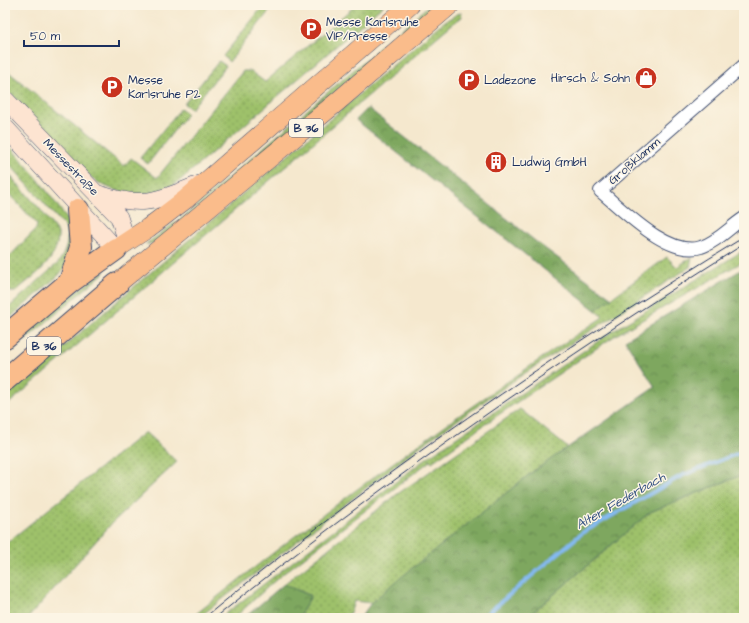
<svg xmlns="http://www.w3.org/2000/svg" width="749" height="623" font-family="'Architects Daughter',sans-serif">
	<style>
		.green { fill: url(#green-dots); stroke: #5c7864 }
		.forest { fill: url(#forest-crowns); stroke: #4c6b5e }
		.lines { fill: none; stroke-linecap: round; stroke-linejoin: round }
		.stream { stroke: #84baf3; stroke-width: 4 }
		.street-casing { stroke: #3c4b6f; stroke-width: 14 }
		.secondary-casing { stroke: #3c4b6f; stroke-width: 18 }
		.primary-casing { stroke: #3c4b6f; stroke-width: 20 }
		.highway-casing { stroke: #3c4b6f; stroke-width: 24 }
		.street { stroke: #fff; stroke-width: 12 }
		.secondary { stroke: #fde4d1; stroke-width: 17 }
		.primary { stroke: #fabc8b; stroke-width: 19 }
		.highway { stroke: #fabc8b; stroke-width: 22 }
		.tram { stroke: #1b2f5e; stroke-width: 1 }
		.labels { text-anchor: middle; stroke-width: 3; stroke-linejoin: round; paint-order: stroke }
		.shield { fill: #fcf5e5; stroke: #5e6a86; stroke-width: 1 }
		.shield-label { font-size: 11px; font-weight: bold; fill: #1b2f5e }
		.poi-label { font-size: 12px; fill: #1b2f5e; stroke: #fcf5e5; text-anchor: start }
		.street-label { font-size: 12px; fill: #1b2f5e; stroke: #fcf5e5 }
		.water-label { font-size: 13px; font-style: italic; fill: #355283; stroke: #fcf5e5 }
	</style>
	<defs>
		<pattern id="green-dots" width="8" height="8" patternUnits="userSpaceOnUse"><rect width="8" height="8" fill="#9ec16a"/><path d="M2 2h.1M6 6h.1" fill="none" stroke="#809d5a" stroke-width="1.8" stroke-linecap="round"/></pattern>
		<pattern id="forest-crowns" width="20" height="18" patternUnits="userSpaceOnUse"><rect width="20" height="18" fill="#7ea75e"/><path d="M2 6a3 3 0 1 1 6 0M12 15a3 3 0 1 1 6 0" fill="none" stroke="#668851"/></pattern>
	</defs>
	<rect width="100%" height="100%" fill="#fcf5e5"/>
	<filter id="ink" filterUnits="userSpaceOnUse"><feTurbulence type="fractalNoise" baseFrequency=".025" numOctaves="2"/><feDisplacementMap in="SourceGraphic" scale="8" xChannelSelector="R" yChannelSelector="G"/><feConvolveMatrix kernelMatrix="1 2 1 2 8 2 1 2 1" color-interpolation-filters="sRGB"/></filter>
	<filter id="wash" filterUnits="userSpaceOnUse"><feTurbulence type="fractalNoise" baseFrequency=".012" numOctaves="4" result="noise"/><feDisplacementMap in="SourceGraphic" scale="16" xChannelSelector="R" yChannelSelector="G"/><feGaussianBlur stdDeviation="0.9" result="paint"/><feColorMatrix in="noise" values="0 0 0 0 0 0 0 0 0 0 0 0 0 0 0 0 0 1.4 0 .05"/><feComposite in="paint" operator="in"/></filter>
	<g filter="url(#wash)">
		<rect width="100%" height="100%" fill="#f5e8ce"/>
		<path class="green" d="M264 5H274L229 62 223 56Z
			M356 5H384L177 183C151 201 118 196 93 179L5 89V69L124 166 131 158 157 178 243 71H250L265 82Z
			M429 5H438L157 243 146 244 189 212Z
			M461 12 462 17 451 25 5 407V397L445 21Z
			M219 61 226 66 191 109 184 104Z
			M181 108 187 114 148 164 140 158Z
			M5 141 38 179 60 209 69 222 73 235 69 263 58 276 5 322V311L58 263C66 251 70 240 65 227L5 159Z
			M5 170 40 209 58 233C59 261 34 275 15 292H11L5 289V261L36 229 37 224 5 190Z
			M744 250V261L616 335 498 415 432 462 429 459 430 461 280 576 234 618H220L428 457 613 331Z
			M667 257 677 267 692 257 690 267 522 375 419 447 198 618H191C323 511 461 411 603 317L595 310Z
			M104 271V273L5 357V352L78 290Z
			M520 409 568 448 531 473 371 603 354 601 351 611 346 618H293L300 615 311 596 284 584 396 495Z
			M145 432 177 462 112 523 28 618H5V544Z
			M744 474V618H526L650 512Z"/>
		<path class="forest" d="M368 108 539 244 612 298 595 310 356 120Z
			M744 268V474L650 512 526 618H360L371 603 399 579 531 473 655 387 625 340Z
			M284 584 311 596 300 615 293 618H244Z"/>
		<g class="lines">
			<path class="stream" d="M482 618 582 533 681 476 744 451"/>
		</g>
	</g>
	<g filter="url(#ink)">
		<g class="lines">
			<g class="street-casing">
				<path id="street" d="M744 65 600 191C623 210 669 258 701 247 717 242 730 227 744 218"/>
			</g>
			<g class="secondary-casing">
				<path id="secondary" d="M5 99 119 217 127 242
					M5 127 116 249
					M99 194C145 209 157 200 200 184"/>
			</g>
			<g class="primary-casing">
				<path id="primary" d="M116 249 148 228 186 199 410 5
					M117 284 337 102 450 5"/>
			</g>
			<g class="highway-casing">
				<path id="highway" d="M70 282 81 247 78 210
					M5 337 70 282 116 249
					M5 380 117 284"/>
			</g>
			<use href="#street" class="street"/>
			<use href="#secondary" class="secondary"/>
			<use href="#primary" class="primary"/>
			<use href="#highway" class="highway"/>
			<path class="tram" d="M204 618C374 477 556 352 744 237
				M215 618C383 482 561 359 744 244"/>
		</g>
	</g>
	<defs>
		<g id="parking-disc" transform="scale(1.15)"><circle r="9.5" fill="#c8321e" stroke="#fcf5e5"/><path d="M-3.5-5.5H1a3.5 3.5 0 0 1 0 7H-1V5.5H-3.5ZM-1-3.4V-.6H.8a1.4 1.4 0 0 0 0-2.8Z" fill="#fff"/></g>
		<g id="shop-disc" transform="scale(1.15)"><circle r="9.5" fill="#c8321e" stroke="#fcf5e5"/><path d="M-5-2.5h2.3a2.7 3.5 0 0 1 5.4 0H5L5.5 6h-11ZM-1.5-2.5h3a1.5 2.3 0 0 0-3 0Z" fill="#fff"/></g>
		<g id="building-disc" transform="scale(1.15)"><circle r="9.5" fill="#c8321e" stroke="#fcf5e5"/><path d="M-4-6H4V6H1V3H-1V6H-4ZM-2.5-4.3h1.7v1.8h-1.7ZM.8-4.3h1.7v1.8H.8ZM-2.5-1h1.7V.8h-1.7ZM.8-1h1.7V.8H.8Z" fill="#fff"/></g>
	</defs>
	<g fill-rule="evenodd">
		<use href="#parking-disc" x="311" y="29"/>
		<use href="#shop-disc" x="646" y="78"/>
		<use href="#parking-disc" x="469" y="80"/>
		<use href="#parking-disc" x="112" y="87"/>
		<use href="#building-disc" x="496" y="162"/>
	</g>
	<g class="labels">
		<g class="shield">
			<rect x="289" y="119" width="34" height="18" rx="3"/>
			<rect x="27" y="337" width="34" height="18" rx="3"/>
		</g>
		<g class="shield-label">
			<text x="306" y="132">B 36</text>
			<text x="44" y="350">B 36</text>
		</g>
		<g class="poi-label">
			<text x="326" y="26">Messe Karlsruhe<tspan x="326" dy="14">VIP/Presse</tspan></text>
			<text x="630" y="82" text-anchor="end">Hirsch &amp; Sohn</text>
			<text x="128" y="84">Messe<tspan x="128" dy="14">Karlsruhe P2</tspan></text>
			<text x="484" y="84">Ladezone</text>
			<text x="512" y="166">Ludwig GmbH</text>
		</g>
		<g class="street-label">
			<text transform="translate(634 161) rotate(-41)" y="4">Großklamm</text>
			<text transform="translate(71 167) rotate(46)" y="4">Messestraße</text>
		</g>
		<g class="water-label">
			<text transform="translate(620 500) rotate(-30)" y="5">Alter Federbach</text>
		</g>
	</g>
	<rect width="749" height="623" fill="none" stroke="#fcf5e5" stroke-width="20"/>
	<path d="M24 40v6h95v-6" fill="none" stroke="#1b2f5e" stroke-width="2"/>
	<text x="30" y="40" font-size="12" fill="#1b2f5e" stroke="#fcf5e5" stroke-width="3" paint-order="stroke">50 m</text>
</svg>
